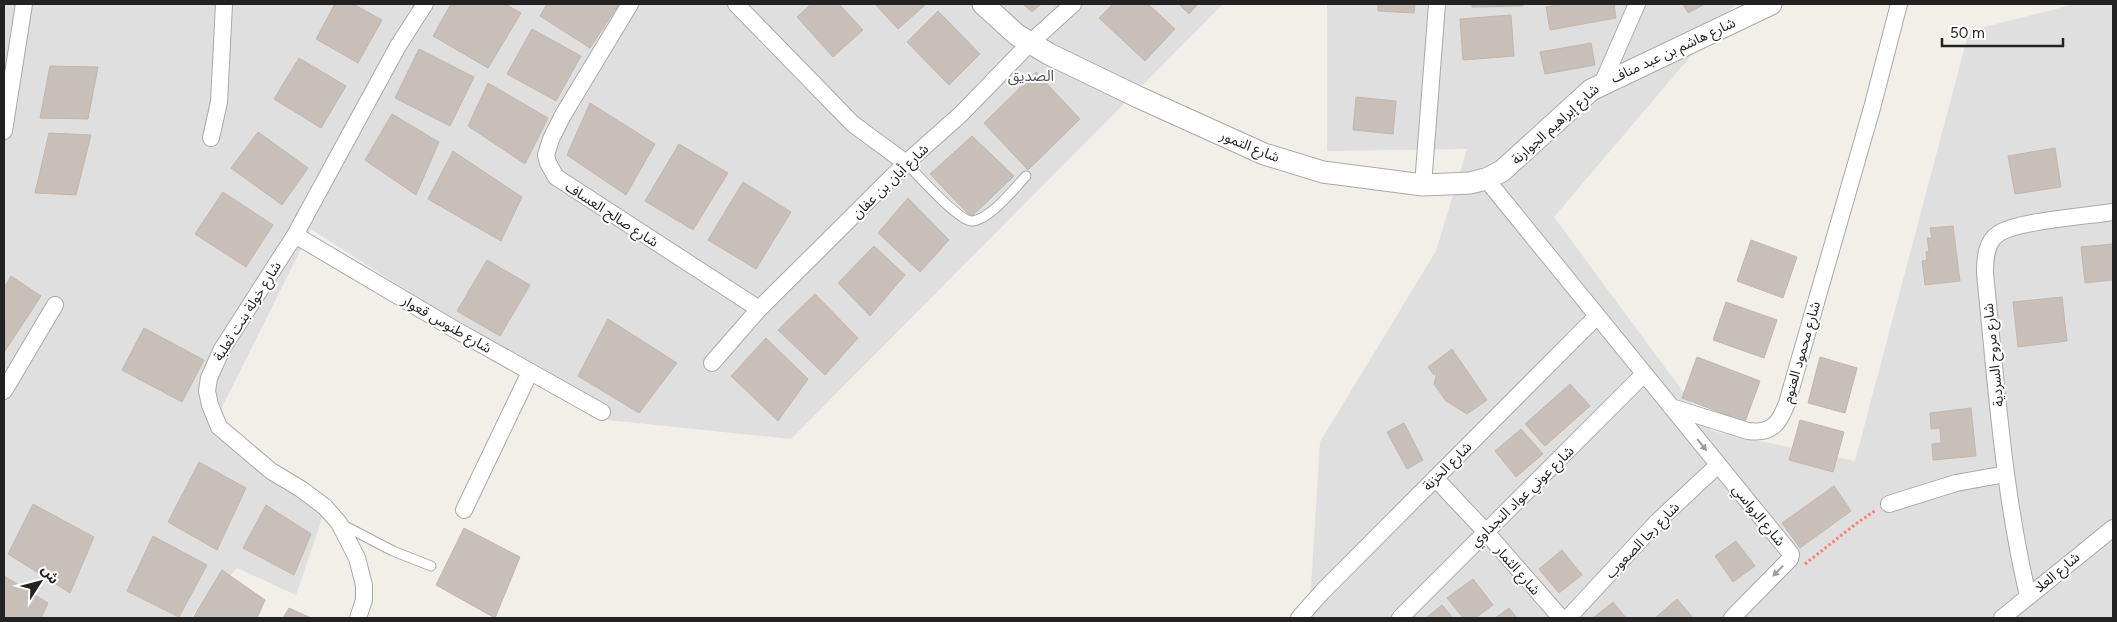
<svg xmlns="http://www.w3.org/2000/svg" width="2117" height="622" font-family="Figtree,'Noto Sans Arabic',sans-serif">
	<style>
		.residential { fill: #e0dfdf }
		.building { fill: #c7bfb8; stroke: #c4b6ab }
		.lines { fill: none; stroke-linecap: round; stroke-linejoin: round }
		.service-casing { stroke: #a9a9a9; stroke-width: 11 }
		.minor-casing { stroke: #a9a9a9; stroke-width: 18 }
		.tertiary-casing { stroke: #a9a9a9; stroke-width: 23 }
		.path { stroke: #fa8072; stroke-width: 3; stroke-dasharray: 2.5 2.5; stroke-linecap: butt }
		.service { stroke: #fff; stroke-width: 9 }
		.minor { stroke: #fff; stroke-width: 16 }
		.tertiary { stroke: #fff; stroke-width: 21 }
		.oneway { fill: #9c9c9c }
		.labels { text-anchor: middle; stroke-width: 4; stroke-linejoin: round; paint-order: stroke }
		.street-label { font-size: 14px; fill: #222; stroke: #fff }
		.neighbourhood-label { font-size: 15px; fill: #555; stroke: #fff }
	</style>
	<rect width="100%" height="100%" fill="#f2efe9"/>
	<path class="residential" d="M4 4H1223L791 439 608 420 311 229 216 419 325 510 296 595 237 568 190 618H4Z
		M1327 4H1735L1554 217 1712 431 1855 461 1969 31 2075 4H2113V618H1309L1320 442 1436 251 1467 149 1327 151Z"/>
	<path class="building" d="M335 4H353L382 20 358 63 316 39Z
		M451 4H505L521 13 488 68 433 36Z
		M547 4H619L590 48 540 16Z
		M811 4H839L863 30 833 57 797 17Z
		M875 4H926L898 29Z
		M1023 4H1041L1032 12Z
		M1113 4H1148L1175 29 1145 61 1099 18Z
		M1179 4H1198L1189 14Z
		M1378 4H1415L1414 13 1378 11Z
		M1472 4H1523V6L1472 7Z
		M1563 4H1614L1616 18 1550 30 1546 7Z
		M1683 4H1705L1688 13Z
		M938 11 980 54 949 85 907 42Z
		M1511 15 1514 56 1463 60 1460 19Z
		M532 29 581 56 556 101 507 74Z
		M1591 43 1595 65 1545 74 1540 52Z
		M419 49 474 77 450 126 395 98Z
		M299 58 346 86 321 128 274 99Z
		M50 66 98 67 88 119 40 118Z
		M1036 72 1080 119 1028 170 984 123Z
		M488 83 548 118 525 164 468 126Z
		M1356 97 1396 101 1393 134 1353 130Z
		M590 103 655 144 626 195 567 155Z
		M392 114 439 142 416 195 365 160Z
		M258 132 308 168 282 205 231 168Z
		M49 133 91 135 76 195 35 193Z
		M972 136 1014 176 971 217 930 174Z
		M679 144 728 173 693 230 645 201Z
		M2055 148 2061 187 2015 194 2008 156Z
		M453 151 522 197 501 241 428 199Z
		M743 182 791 212 756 269 708 240Z
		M223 192 273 225 246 267 195 234Z
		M908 198 949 240 920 272 878 233Z
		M1953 226 1960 281 1925 285 1922 261 1927 260 1926 252 1929 251 1927 238H1932L1930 228Z
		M1751 240 1797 257 1783 298 1737 281Z
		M2113 244V280L2085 283 2081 247Z
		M874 246 905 275 870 316 838 283Z
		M487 260 530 285 500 336 457 311Z
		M11 276 41 296 5 351 4 288Z
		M815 294 858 338 825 375 778 330Z
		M2062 297 2067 341 2018 347 2013 302Z
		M1726 302 1777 320 1764 358 1713 340Z
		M608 319 677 363 639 413 578 376Z
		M144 328 204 360 182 402 122 370Z
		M766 338 808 379 778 421 731 376Z
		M1452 349 1487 400 1467 414 1446 401 1434 384 1437 373 1434 375 1428 367Z
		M1697 357 1760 381 1745 422 1682 398Z
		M1820 357 1857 368 1845 413 1808 403Z
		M1570 384 1590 406 1545 446 1525 424Z
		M1971 408 1976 456 1933 460 1932 444 1941 443 1940 428 1931 429 1930 413Z
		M1800 420 1844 432 1833 472 1789 460Z
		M1404 423 1423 460 1407 469 1387 432Z
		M1521 429 1543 454 1516 477 1495 451Z
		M199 462 246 488 217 550 168 522Z
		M1834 486 1851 511 1800 548 1782 523Z
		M33 504 94 537 70 593 8 554Z
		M266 505 311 534 294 575 243 548Z
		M464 528 520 557 495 618 436 585Z
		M153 536 207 565 179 617 127 591Z
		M1736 541 1755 566 1733 582 1715 556Z
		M1562 550 1582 575 1559 593 1539 569Z
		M222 570 265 600 257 618H193Z
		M4 576 48 603 41 618H4Z
		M1473 579 1493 605 1475 618H1463L1447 598Z
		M1677 599 1693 618H1655Z
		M1613 602 1626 618H1593Z
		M1442 605 1453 618H1426Z
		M289 608 311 618H283Z
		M1509 608 1517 618H1495Z"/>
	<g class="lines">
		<g class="service-casing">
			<path id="service" d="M906 163C917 174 960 223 973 221 991 218 1014 189 1026 176
				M341 524 393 551 431 566"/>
		</g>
		<g class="minor-casing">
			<path id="minor" d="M630 4 563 115 551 139 546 155 548 163 556 177 759 309
				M736 4 853 124 906 163
				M1602 84 1637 4
				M4 131 24 4
				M211 138 219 102 224 4
				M1486 179 1791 554 1790 559 1732 618
				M1423 185 1437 4
				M295 235 454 329 602 412
				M712 363 759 309 906 163 961 114 1030 43 1073 4
				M4 391 55 305
				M1671 407 1748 431C1772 434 1779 424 1787 403L1872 108 1899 4
				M1435 478 1485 531 1561 618
				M1889 504 1956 483 2006 474
				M464 510 530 372
				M2028 596C2003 490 1996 381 1985 273 1985 259 1986 242 1998 234 2016 221 2088 216 2113 212
				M358 618 364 600V585L357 558 339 523 325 507 301 489 271 471 219 427 210 405 207 391 209 378 222 349 295 235 398 46 425 4
				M1299 618 1322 592 1597 316
				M1400 618 1644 374
				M1568 618 1658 521 1718 465
				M2002 618 2113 528"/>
		</g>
		<g class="tertiary-casing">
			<path id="tertiary" d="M983 4 1017 35 1049 54 1138 97 1264 154 1323 172 1423 185 1470 183 1486 179 1502 171 1591 90 1771 4"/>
		</g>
		<path class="path" d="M1805 564 1857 523 1876 510"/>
		<use href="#service" class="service"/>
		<use href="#minor" class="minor"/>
		<use href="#tertiary" class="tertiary"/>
	</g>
	<defs><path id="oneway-solid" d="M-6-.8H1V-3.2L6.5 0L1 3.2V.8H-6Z" transform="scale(1.25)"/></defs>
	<g class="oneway">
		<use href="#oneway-solid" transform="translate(1702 445) rotate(51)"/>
		<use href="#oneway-solid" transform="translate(1778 571) rotate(134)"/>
	</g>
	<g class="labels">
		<g class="street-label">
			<text transform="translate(1673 50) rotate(-25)" y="5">شارع هاشم بن عبد مناف</text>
			<text transform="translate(1555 124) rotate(-42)" y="5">شارع إبراهيم الجوارنة</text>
			<text transform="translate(1250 146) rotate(22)" y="5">شارع التمور</text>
			<text transform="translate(890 181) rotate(-44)" y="5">شارع أبان بن عفان</text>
			<text transform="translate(612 214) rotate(33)" y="5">شارع صالح العساف</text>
			<text transform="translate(247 311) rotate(-58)" y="5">شارع خولة بنت ثعلبة</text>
			<text transform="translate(447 324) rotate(30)" y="5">شارع طنوس قعوار</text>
			<text transform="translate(1801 352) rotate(-74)" y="5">شارع محمود العتوم</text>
			<text transform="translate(1993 355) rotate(-96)" y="5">شارع مروح السردية</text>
			<text transform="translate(1447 466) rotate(-45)" y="5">شارع الخزنة</text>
			<text transform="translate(1522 496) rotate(-44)" y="5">شارع عوني عواد النجداوي</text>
			<text transform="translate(1759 515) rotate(51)" y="5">شارع الرواسي</text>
			<text transform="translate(1642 540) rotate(-46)" y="5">شارع رجا الصعوب</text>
			<text transform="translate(1518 570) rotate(49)" y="5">شارع الثمار</text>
			<text transform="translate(2057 572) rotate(-40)" y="5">شارع العلا</text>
		</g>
		<g class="neighbourhood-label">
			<text x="1031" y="81">الصديق</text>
		</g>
	</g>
	<rect width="2117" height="622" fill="none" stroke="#222222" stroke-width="10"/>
	<g transform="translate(40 582) rotate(54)" stroke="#ffffff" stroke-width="4" paint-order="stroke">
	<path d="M0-4L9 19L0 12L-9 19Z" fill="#222222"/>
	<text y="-8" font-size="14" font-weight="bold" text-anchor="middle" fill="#222222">ش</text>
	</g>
	<path d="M1942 38v8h121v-8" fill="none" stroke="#222222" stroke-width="2.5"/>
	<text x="1950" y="38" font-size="15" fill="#222222" stroke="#ffffff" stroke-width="4" paint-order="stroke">50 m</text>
</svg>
